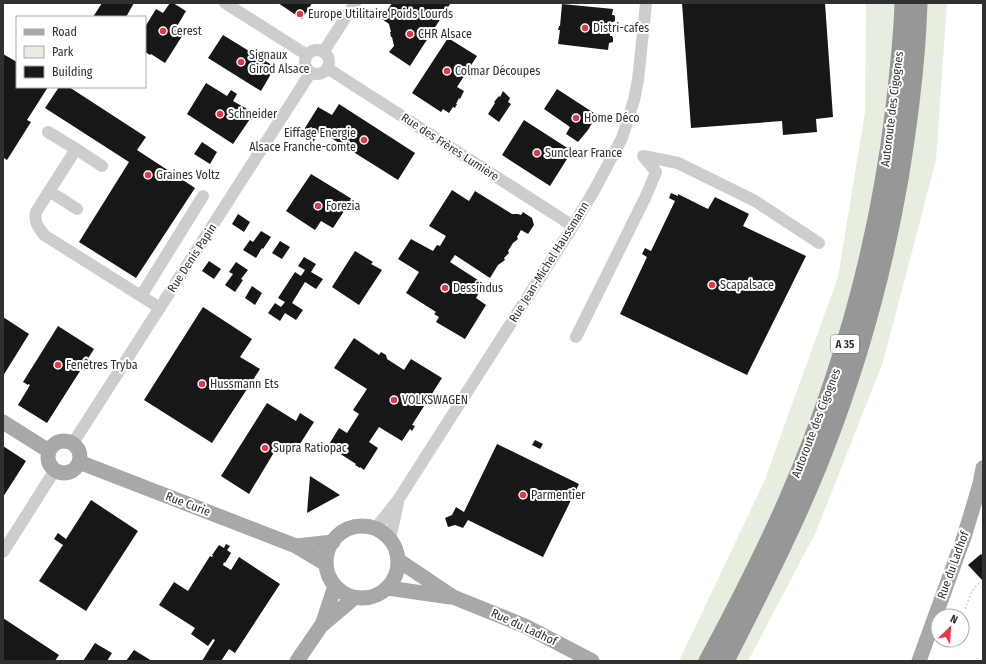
<svg xmlns="http://www.w3.org/2000/svg" width="986" height="664" font-family="'Fira Sans Condensed',sans-serif">
	<style>
		.green { fill: #e7eddf }
		.building { fill: #171717 }
		.lines { fill: none; stroke-linecap: round; stroke-linejoin: round }
		.path { stroke: #cdcdcd; stroke-width: 1.5; stroke-dasharray: 2 2; stroke-linecap: butt }
		.minor { stroke: #cdcdcd; stroke-width: 12 }
		.major { stroke: #a8a8a8; stroke-width: 15 }
		.highway { stroke: #979797; stroke-width: 17 }
		.poi-dot { fill: #e1394a; stroke: #fff; stroke-width: 1.5 }
		.labels { text-anchor: middle; stroke-width: 4; stroke-linejoin: round; paint-order: stroke }
		.shield { fill: #fff; stroke: #6e6e6e; stroke-width: 1 }
		.shield-label { font-size: 11px; font-weight: bold; fill: #303030 }
		.poi-label { font-size: 12px; fill: #303030; stroke: #fff; text-anchor: start }
		.street-label { font-size: 12px; fill: #303030; stroke: #fff }
	</style>
	<rect width="100%" height="100%" fill="#fff"/>
	<path class="green" d="M866 3H947L936 160 883 362 816 532 748 661H679L764 482 838 277 865 112Z"/>
	<path class="building" d="M102 3H134L126 17H93Z
		M170 3H173L186 11 176 28 184 33 165 63 151 54 150 55 145 52V27L156 9 163 13Z
		M278 3H312L302 19Z
		M392 3H448L450 4 410 66 389 52 394 46 392 37H391L390 32H391L389 24 382 19Z
		M682 3H825L833 117 816 119 817 132 783 135 782 121 691 128Z
		M562 4 613 9 612 15H614L615 17V21L613 22H611L610 36H612L613 38V42L609 43 608 50 558 44 560 30H558L559 26H560Z
		M223 35 275 67 261 91 208 58Z
		M448 38 477 56 457 87 464 91 460 99 459 98 456 104H457L455 108 453 107 449 113 443 109 441 112 412 93Z
		M3 54 17 62V87H48L27 120 31 122 7 160 4 158 3 159Z
		M206 83 227 96 231 90 237 94 233 101 254 113 233 144 187 114Z
		M59 87H69L146 137 137 150 195 188 136 278 79 242 129 162 45 108Z
		M557 89 597 115 588 130 578 142 566 134 570 127 544 109Z
		M503 91 510 98 508 102 511 104 499 122 488 114 495 103 494 102 499 96 500 97Z
		M339 104 415 153 398 180 320 131 312 144 300 136 318 107 332 115Z
		M524 120 572 151 550 186 502 155Z
		M202 142 217 152 210 164 194 154Z
		M311 174 352 199 333 228 321 221 315 230 286 211Z
		M452 190 469 201 475 191 512 214H518L521 215 523 212 532 218 534 225 528 234 521 230 517 237 518 239 513 243 508 251 509 253 504 258 505 260 498 265 490 278 455 255 450 262 484 284 476 298 486 305 465 339 436 322 439 317 434 314 436 312 406 293 419 272 398 259 411 239 433 251 437 245 440 246 446 236 429 226Z
		M671 193 678 196V194L708 209 715 197 749 214 743 226 806 256 747 375 620 314 647 257 642 254 645 248 651 251 675 201 669 198Z
		M238 214 250 222 244 232 232 224Z
		M261 231 271 237 263 249 262 248 256 258 243 250 250 240 253 242Z
		M280 241 290 247 282 259 272 253Z
		M355 251 373 262 371 264 382 270 359 305 332 287Z
		M304 257 316 264 311 272 323 279 316 289 305 282 292 303 303 310 296 320 285 313 280 321 268 313 275 303 281 307 285 302 278 298 295 272 301 276 305 270 298 266Z
		M209 261 221 269 214 279 202 271Z
		M236 262 248 270 241 279 243 280 235 292 225 285 233 274 229 272Z
		M252 286 262 293 255 305 245 298Z
		M203 307 252 339 240 357 260 369 212 443 144 400Z
		M3 317 29 334 3 376Z
		M58 326 94 349 47 423 18 405 30 385 28 384V385L23 382Z
		M354 338 379 355 381 352 386 355 387 359 404 370 411 359 442 378 412 425 415 426 412 431 410 429 402 441 379 427 369 442 378 448 364 470 360 467V468L355 465 356 464 328 446 339 428 347 433 359 414 353 410 367 389 334 368Z
		M267 403 296 421 300 413 314 422 298 447 294 444 286 455 276 449 249 494 221 476Z
		M535 440 543 444 540 449 532 445Z
		M497 444 579 484 543 557 468 520 463 528 455 525 448 527 445 518 452 515 456 507 464 512Z
		M3 446 26 461 3 497Z
		M310 476 340 495 307 513Z
		M91 500 138 531 86 611 39 581 63 545 54 539 58 533 66 539Z
		M226 544 230 546 227 550 231 553 225 563 224 562 223 565 231 570 239 557 280 584 235 653 229 649 221 661H202L215 640 213 639 208 646 191 634 195 628 159 605 174 582 188 591 210 556 212 557 213 555H212L219 545 224 548Z
		M981 554 983 556V581L968 565Z
		M3 618 59 655 55 661H3Z
		M95 643 112 653 107 661H83Z
		M134 650 152 661H126Z"/>
	<g class="lines">
		<path class="path" d="M965 609 972 591 979 583"/>
		<path class="minor" d="M225 3 307 55
			M305 62a12 12 0 1 1 24 0a12 12 0 1 1-24 0Z
			M324 51 355 3
			M327 68 573 226
			M48 132 76 149
			M102 166 76 149 36 212C34 223 38 226 44 235L160 308
			M49 191 77 209
			M141 296 203 196
			M576 337 646 196 656 172 643 156 678 163 755 201 819 243
			M73 443 311 72
			M375 529 398 500 573 226 596 187 622 138 634 100 638 80 646 3
			M390 539 398 503
			M3 552 55 470"/>
		<path class="major" d="M3 422 49 451
			M48 457a16 16 0 1 1 32 0a16 16 0 1 1-32 0Z
			M79 462 296 546 326 564
			M326 562a36 36 0 1 1 72 0a36 36 0 1 1-72 0Z
			M296 546 333 542
			M398 560 453 597 525 626 592 661
			M388 588 450 597
			M322 625 335 586
			M297 661 321 626 354 598
			M919 661 964 537 980 484 983 468"/>
		<path class="highway" d="M707 661C735 609 762 556 786 502 841 376 878 243 894 107 898 73 902 38 903 3
			M726 661C761 592 797 522 825 450 868 339 897 222 911 103 915 70 918 37 919 3"/>
	</g>
	<g class="poi-dot">
		<circle cx="300" cy="14" r="4"/>
		<circle cx="585" cy="28" r="4"/>
		<circle cx="163" cy="31" r="4"/>
		<circle cx="410" cy="34" r="4"/>
		<circle cx="241" cy="62" r="4"/>
		<circle cx="447" cy="71" r="4"/>
		<circle cx="220" cy="114" r="4"/>
		<circle cx="576" cy="118" r="4"/>
		<circle cx="364" cy="140" r="4"/>
		<circle cx="537" cy="153" r="4"/>
		<circle cx="148" cy="175" r="4"/>
		<circle cx="318" cy="206" r="4"/>
		<circle cx="712" cy="285" r="4"/>
		<circle cx="445" cy="288" r="4"/>
		<circle cx="58" cy="365" r="4"/>
		<circle cx="202" cy="384" r="4"/>
		<circle cx="394" cy="400" r="4"/>
		<circle cx="265" cy="448" r="4"/>
		<circle cx="523" cy="495" r="4"/>
	</g>
	<g class="labels">
		<rect class="shield" x="831" y="335" width="28" height="18" rx="3"/>
		<g class="shield-label">
			<text x="845" y="348">A 35</text>
		</g>
		<g class="poi-label">
			<text x="308" y="18">Europe Utilitaire Poids Lourds</text>
			<text x="593" y="32">Distri-cafes</text>
			<text x="171" y="35">Cerest</text>
			<text x="418" y="38">CHR Alsace</text>
			<text x="249" y="59">Signaux<tspan x="249" dy="14">Girod Alsace</tspan></text>
			<text x="455" y="75">Colmar Découpes</text>
			<text x="228" y="118">Schneider</text>
			<text x="584" y="122">Home Déco</text>
			<text x="356" y="137" text-anchor="end">Eiffage Energie<tspan x="356" dy="14">Alsace Franche-comte</tspan></text>
			<text x="545" y="157">Sunclear France</text>
			<text x="156" y="179">Graines Voltz</text>
			<text x="326" y="210">Forezia</text>
			<text x="720" y="289">Scapalsace</text>
			<text x="453" y="292">Dessindus</text>
			<text x="66" y="369">Fenêtres Tryba</text>
			<text x="210" y="388">Hussmann Ets</text>
			<text x="402" y="404">VOLKSWAGEN</text>
			<text x="273" y="452">Supra Ratiopac</text>
			<text x="531" y="499">Parmentier</text>
		</g>
		<g class="street-label">
			<text transform="translate(892 109) rotate(-83)" y="4">Autoroute des Cigognes</text>
			<text transform="translate(450 147) rotate(33)" y="4">Rue des Frères Lumière</text>
			<text transform="translate(192 258) rotate(-57)" y="4">Rue Denis Papin</text>
			<text transform="translate(549 262) rotate(-58)" y="4">Rue Jean-Michel Haussmann</text>
			<text transform="translate(816 423) rotate(-69)" y="4">Autoroute des Cigognes</text>
			<text transform="translate(188 504) rotate(21)" y="4">Rue Curie</text>
			<text transform="translate(953 565) rotate(-70)" y="4">Rue du Ladhof</text>
			<text transform="translate(524 627) rotate(25)" y="4">Rue du Ladhof</text>
		</g>
	</g>
	<rect width="986" height="664" fill="none" stroke="#303030" stroke-width="8"/>
	<rect x="16" y="16" width="130" height="72" fill="#ffffff" stroke="#acacac"/>
	<rect x="24" y="29" width="20" height="6" fill="#a8a8a8" stroke="#acacac"/>
	<text x="52" y="36" font-size="12" fill="#303030">Road</text>
	<rect x="24" y="46" width="20" height="12" fill="#e7eddf" stroke="#acacac"/>
	<text x="52" y="56" font-size="12" fill="#303030">Park</text>
	<rect x="24" y="66" width="20" height="12" fill="#171717" stroke="#acacac"/>
	<text x="52" y="76" font-size="12" fill="#303030">Building</text>
	<g transform="translate(950 628) rotate(25)"><circle r="19" fill="#ffffff" stroke="#acacac"/>
	<path d="M0-3L7 15L0 10L-7 15Z" fill="#e1394a"/>
	<text y="-6" font-size="11" font-weight="bold" text-anchor="middle" fill="#303030">N</text>
	</g>
</svg>
